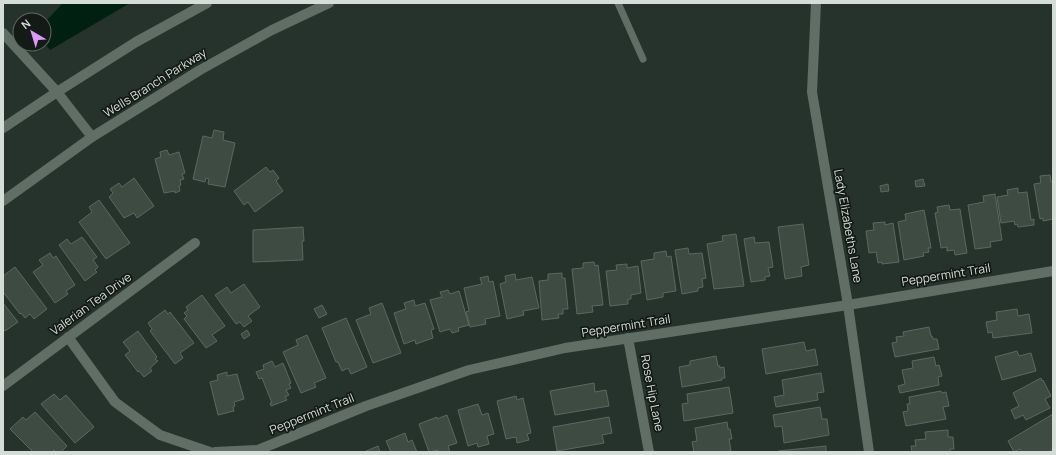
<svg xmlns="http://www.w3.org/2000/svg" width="1056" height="455" font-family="Manrope,sans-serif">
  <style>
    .water { fill: #002011 }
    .building { fill: #3e4b43; stroke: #5a6960 }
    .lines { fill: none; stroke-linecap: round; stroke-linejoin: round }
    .lane { stroke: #606e66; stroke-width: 7 }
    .street { stroke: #606e66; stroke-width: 10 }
    .secondary { stroke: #606e66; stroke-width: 10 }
    .labels { text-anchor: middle; stroke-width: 3.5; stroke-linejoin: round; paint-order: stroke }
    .street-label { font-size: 12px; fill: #d5ddd8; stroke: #141a16 }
  </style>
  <rect width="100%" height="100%" fill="#26332c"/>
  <polygon class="water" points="63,3 130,3 50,50 44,43 44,23"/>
  <g class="building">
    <polygon points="214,130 224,132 223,140 235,143 225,187 208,184 209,179 206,178 205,182 193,179 203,136 212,138"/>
    <polygon points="167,150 169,155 179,152 185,173 182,174 184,179 180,180 181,185 179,186 180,191 175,193 175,191 164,193 155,159 161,157 160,152"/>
    <polygon points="266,167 270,172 273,170 279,178 276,181 283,191 255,212 248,202 244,205 234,191"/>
    <polygon points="1050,175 1051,182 1053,182 1053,219 1043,221 1043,218 1040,219 1034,184 1041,183 1040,176"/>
    <polygon points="134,178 154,206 137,218 134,213 124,218 109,197 113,193 110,189 119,183 122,187"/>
    <polygon points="923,179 925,186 916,187 915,181"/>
    <polygon points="888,184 889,191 881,192 880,186"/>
    <polygon points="1018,188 1018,193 1027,192 1031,220 1034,219 1034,225 1018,227 1017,224 1015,225 1014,221 1001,223 997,197 1008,195 1007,190"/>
    <polygon points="995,194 1002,240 990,242 991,247 975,249 968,205 984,202 983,196"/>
    <polygon points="99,200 130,243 106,259 79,222 92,212 89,207"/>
    <polygon points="949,205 950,210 960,209 967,253 955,255 954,250 947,251 947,247 941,248 935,213 938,212 937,207"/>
    <polygon points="924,210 931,248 928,248 929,252 923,253 924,256 904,260 898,222 906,220 905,214"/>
    <polygon points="885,222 885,225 893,223 899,262 882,264 882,262 878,263 876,252 869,253 866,231 874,230 873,223"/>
    <polygon points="803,224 809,265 801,267 802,276 785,279 778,227"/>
    <polygon points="303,227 304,241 302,241 303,260 253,262 253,230"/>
    <polygon points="736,234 744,286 714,289 707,244 723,241 722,236"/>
    <polygon points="82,237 97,257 93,260 98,267 95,270 97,272 85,281 59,245 67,239 71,244"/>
    <polygon points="754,237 755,243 769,242 773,267 768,268 770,276 765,277 765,280 751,282 744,239"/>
    <polygon points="688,248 689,254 702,253 706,278 702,279 703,287 698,288 698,291 682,294 675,250"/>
    <polygon points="666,251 667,257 671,256 676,291 663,293 663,297 647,300 641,261 654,259 654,253"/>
    <polygon points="50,253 53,258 56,256 75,285 66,291 68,294 55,303 33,272 43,265 39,260"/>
    <polygon points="594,262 595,266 598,265 603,305 592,306 593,312 577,314 572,269 583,268 583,263"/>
    <polygon points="627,264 627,268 638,266 641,293 631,295 631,299 628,299 628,304 610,306 606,271 617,270 616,265"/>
    <polygon points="15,267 47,309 34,319 30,314 25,318 21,313 20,314 3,292 3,276"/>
    <polygon points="562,273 562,278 565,278 568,309 563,309 563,314 558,314 559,318 542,320 539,281 548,280 548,274"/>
    <polygon points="515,274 516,280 532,277 539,308 523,311 524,315 507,319 500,284 506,282 505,276"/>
    <polygon points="488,276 489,282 493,281 500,316 485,319 486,324 470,327 466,312 469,311 464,288 482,284 480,278"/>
    <polygon points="244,284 260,307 248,316 252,321 244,327 240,322 236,324 215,295 227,287 231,293"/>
    <polygon points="448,290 450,294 459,291 469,325 458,328 459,331 452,333 450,329 440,332 430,300 442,297 440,292"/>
    <polygon points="202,295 225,326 212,335 217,341 206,348 184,319 187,316 184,313 188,310 186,307"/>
    <polygon points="414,300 415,306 425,303 434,329 431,330 433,338 416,344 415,340 404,344 394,313 406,309 404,303"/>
    <polygon points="3,303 18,322 5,331 4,330 3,331"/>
    <polygon points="382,303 401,353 373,363 356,320 371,314 369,308"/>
    <polygon points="322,305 327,314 319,318 314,309"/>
    <polygon points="1017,309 1018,316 1029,314 1032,333 993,338 992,332 988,333 986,322 997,320 996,312"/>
    <polygon points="165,310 168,314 170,312 194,343 180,353 183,358 175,364 150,331 152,329 148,323"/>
    <polygon points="346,318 367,367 351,374 348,368 342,371 338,362 336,362 322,328"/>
    <polygon points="929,327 931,336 932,336 933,339 937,339 939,349 895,357 892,343 897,342 896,337 904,336 903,332"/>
    <polygon points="247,330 250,335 244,339 241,334"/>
    <polygon points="138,331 157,357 155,359 158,361 150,368 152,371 144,377 139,371 138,372 125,355 130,351 123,342"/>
    <polygon points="307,335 326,378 314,383 316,387 301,393 283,352 298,345 296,340"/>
    <polygon points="804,342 806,351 815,349 818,365 766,374 762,349"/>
    <polygon points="1017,351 1019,356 1031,353 1036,371 1002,380 995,357"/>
    <polygon points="716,356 718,366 720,366 720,368 724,367 725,378 722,378 722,380 682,387 679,367 690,365 690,361"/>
    <polygon points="934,357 936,366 939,365 942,376 938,377 939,385 900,393 898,386 905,384 902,370 913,368 912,361"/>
    <polygon points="272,361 275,367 283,363 291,383 289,384 291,388 286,390 289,395 285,397 287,400 271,406 270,403 272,403 262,378 259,379 256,372 264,369 263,365"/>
    <polygon points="227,372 227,376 237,374 244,399 234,402 235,406 233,407 234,411 218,415 210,382 218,380 217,375"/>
    <polygon points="821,373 824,392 817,393 818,400 776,407 774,397 784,395 782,380"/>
    <polygon points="1041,378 1042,381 1043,380 1051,396 1045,399 1050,408 1026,420 1023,415 1015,419 1011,410 1019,406 1013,393"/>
    <polygon points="594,383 595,392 606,390 609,406 555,415 550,391"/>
    <polygon points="729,387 733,413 684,421 682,404 688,403 687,394"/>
    <polygon points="941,391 942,393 946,392 949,406 943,407 946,419 906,426 903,412 908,411 907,404 910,404 909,397"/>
    <polygon points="54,394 60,400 66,395 94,427 75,443 41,404"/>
    <polygon points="516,396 517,400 523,398 531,433 527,434 529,440 517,443 516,437 506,439 497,401"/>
    <polygon points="478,404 482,415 488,413 494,434 487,436 489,444 478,447 477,443 468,446 458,410"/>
    <polygon points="820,407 822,419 827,419 829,435 784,443 782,426 775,427 773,415"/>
    <polygon points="35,412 67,446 61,452 56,452 54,450 52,452 33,452 10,429 23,417 26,420"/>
    <polygon points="1053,414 1053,449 1048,452 1022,452 1020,449 1014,452 1008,441"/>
    <polygon points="447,415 457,443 448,446 450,452 438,452 438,450 429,452 419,424 437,417 437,419"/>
    <polygon points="609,417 612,433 602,435 604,443 557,451 553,427"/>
    <polygon points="727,422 728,429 730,429 732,439 729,439 731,451 723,452 694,452 692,442 697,441 695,428"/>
    <polygon points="948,430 948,437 953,437 954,449 950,449 950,452 912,452 911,446 916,446 915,440 926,439 925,432"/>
    <polygon points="405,433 408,442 412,440 417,452 391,452 386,441"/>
    <polygon points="378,446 380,452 364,452"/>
    <polygon points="826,446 826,452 778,452 778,451"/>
  </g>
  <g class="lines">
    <polyline class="lane" points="618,3 643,59"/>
    <g class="street">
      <polyline points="816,3 812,92 848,305 869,452"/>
      <polyline points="3,33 57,92 92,137"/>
      <polyline points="68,337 115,402 160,435 210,452"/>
      <polyline points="628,338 649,452"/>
      <polyline points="3,386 195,243"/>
      <polyline points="215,452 258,450 366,406 469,370 565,348 848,305 1053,271"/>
    </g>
    <g class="secondary">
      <polyline points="3,128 57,92 136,42 207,3"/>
      <polyline points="3,201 92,137 200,70 272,30 329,3"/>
    </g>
  </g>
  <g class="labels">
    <g class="street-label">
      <text transform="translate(155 83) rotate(-32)" y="4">Wells Branch Parkway</text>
      <text transform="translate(848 226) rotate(80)" y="4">Lady Elizabeths Lane</text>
      <text transform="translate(946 275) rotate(-9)" y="4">Peppermint Trail</text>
      <text transform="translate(91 304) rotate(-36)" y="4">Valerian Tea Drive</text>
      <text transform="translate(626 326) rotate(-9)" y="4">Peppermint Trail</text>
      <text transform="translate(652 393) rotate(79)" y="4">Rose Hip Lane</text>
      <text transform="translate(312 414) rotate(-22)" y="4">Peppermint Trail</text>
    </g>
  </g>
  <rect width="1056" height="455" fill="none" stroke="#d5ddd8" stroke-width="8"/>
  <g transform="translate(32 32) rotate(322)"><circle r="19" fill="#141a16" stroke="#616864"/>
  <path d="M0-3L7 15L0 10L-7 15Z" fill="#da9af6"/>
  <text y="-6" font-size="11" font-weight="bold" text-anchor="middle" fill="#d5ddd8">N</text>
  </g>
</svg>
